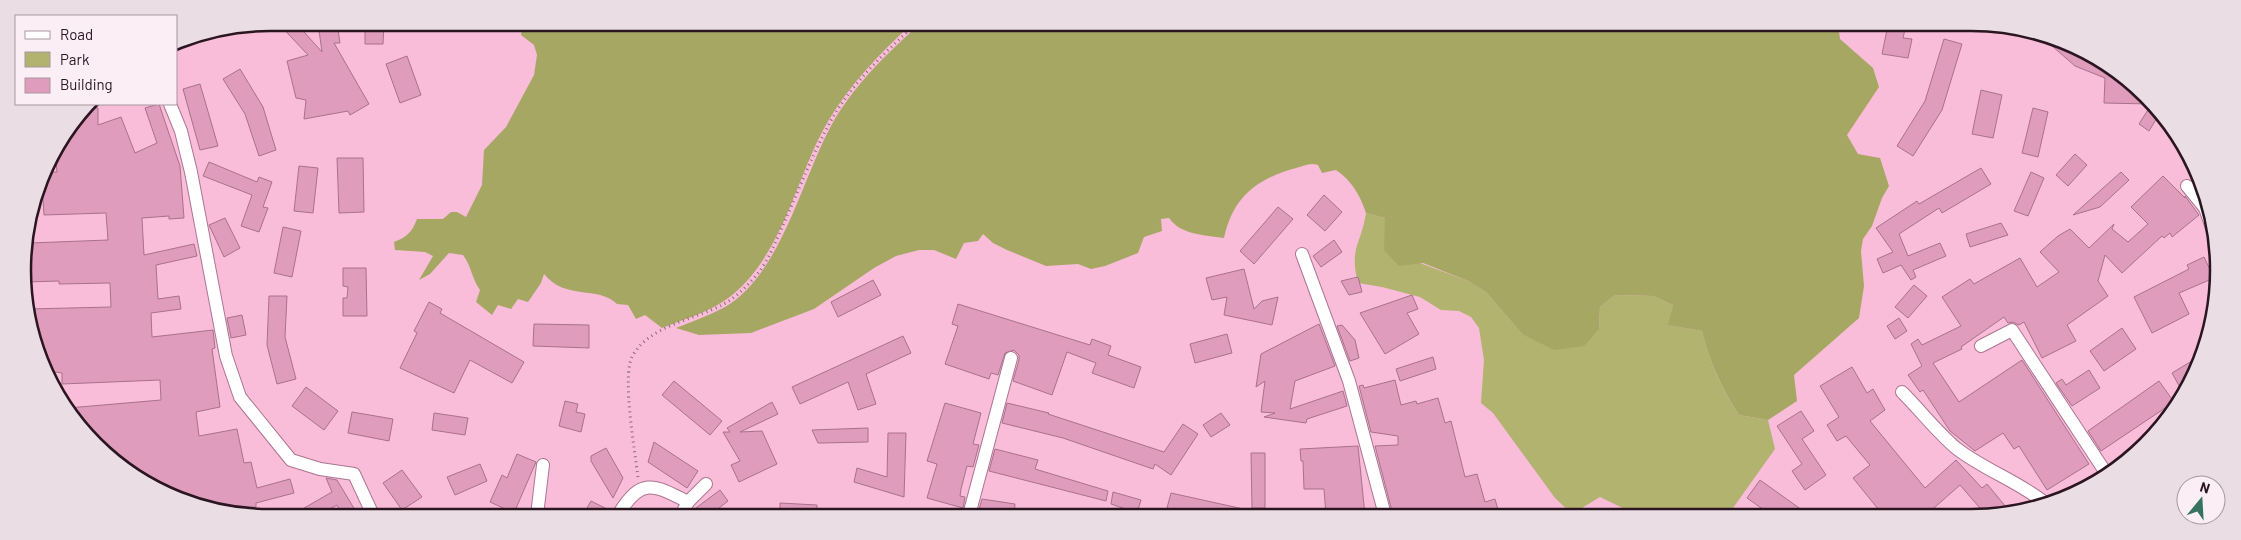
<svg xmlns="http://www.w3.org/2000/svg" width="2241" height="540" font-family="Barlow,sans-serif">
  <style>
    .green { fill: #b2b36f }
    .forest { fill: #a7a764 }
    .building { fill: #df9cbd; stroke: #a8718c }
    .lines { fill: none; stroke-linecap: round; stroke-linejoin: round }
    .minor-casing { stroke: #ac7590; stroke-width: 14 }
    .path { stroke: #8f677b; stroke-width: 3; stroke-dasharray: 1 4; stroke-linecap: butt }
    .minor { stroke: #fff; stroke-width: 12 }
    .rim { fill: none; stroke: #2a1520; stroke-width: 2.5 }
  </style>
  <rect width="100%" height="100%" fill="#f9bdda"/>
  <path class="green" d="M1366 213 1385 218V250L1468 281 1486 292 1522 334 1599 329 1600 307 1615 295 1653 296 1673 305 1669 325 1702 331C1709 361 1722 390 1739 415L1768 420 1775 449 1728 515H1637L1600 497 1572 514 1555 498 1493 413 1481 403 1484 360 1479 328 1471 317 1459 311 1441 310 1420 297 1382 287 1358 283C1349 248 1361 245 1366 213Z"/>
  <g class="forest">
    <path d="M496 23H913C881 52 849 85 827 123 794 181 782 261 724 301 706 313 682 320 662 328L645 315 636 319 628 305 617 304C597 285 566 301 544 274L541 283 528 302 518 299 511 309 498 305 492 315 476 302 480 290C472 279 471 265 463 255L449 253 430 274 419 280 433 256 425 252 395 250 394 242C407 237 412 232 417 219H443L451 212H457L466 217 482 185 484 150 506 127 534 75 537 55 534 45 521 35 522 29 515 26 507 32H496Z"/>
    <path d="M921 23 1838 24 1840 39 1873 68 1879 87 1847 135 1858 154 1880 158 1889 186 1882 198 1872 226 1863 239 1861 251 1864 286 1859 318 1794 375 1797 401 1768 420 1739 415C1722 389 1709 361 1702 331L1668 325 1673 305 1653 296 1615 295 1600 307 1599 329 1584 346 1554 350 1522 334 1486 292 1468 281 1423 263 1399 266 1384 250 1385 218 1366 213C1360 195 1352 181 1336 170L1322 173 1318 165C1310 162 1304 166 1296 168 1256 179 1233 197 1224 238 1204 235 1181 235 1169 218L1161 219 1162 231 1144 237 1138 253 1105 266 1091 269 1078 264 1046 266 1007 250 993 243 983 234 978 241 964 243 956 259 934 250H919L896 256 874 268 814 309 751 333 699 335 676 328C693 321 710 315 725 307 781 274 801 181 831 126 853 86 887 53 921 23Z"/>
  </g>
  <g class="building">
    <polygon points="278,23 296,23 322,52 318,23 337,23 340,43 334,43 369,104 350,115 348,111 304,119 306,100 296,98 287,61 308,55"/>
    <polygon points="365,23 384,23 383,44 365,44"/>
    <polygon points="1888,25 1906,25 1903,38 1912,39 1908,58 1882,54"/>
    <polygon points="2043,38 2095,56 2150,104 2104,103 2105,78 2075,66"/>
    <polygon points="1944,39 1962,44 1942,110 1913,156 1897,146 1925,101"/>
    <polygon points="407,56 421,95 400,103 386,64"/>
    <polygon points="240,69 263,107 276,150 259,156 245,114 223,79"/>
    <polygon points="200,84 218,146 200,150 183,89"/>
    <polygon points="1981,90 2002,95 1993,138 1972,134"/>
    <polygon points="159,104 180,166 184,218 169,219 169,216 142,218 144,255 194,244 197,256 156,265 158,299 179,296 181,309 151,313 152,337 213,330 215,348 212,349 220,407 196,412 199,436 237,429 244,463 251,462 257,488 290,479 294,493 256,503 256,507 223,510 146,484 74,421 68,408 161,400 160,380 62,384 62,373 49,371 31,334 28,309 111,307 110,283 59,284 59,281 26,282 24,259 30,259 30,243 108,240 106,213 44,215 42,183 45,172 57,172 55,151 89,108 98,108 98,125 121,117 135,153 157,143 145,108"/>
    <polygon points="2151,105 2160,113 2149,131 2139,124"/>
    <polygon points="2033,108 2048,112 2038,157 2022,153"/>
    <polygon points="2075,154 2087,165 2068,186 2056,175"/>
    <polygon points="337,158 363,158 364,212 339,213"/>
    <polygon points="209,162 257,182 259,177 272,182 263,207 268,208 259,232 241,226 252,195 203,176"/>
    <polygon points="299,166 318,168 313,213 294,211"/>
    <polygon points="1981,168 1991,184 1942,213 1939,208 1899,234 1908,256 1940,243 1946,256 1913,270 1916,277 1911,280 1901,265 1883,273 1877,259 1893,252 1876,228 1917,201 1919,204"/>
    <polygon points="2031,172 2044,178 2028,216 2014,211"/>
    <polygon points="2121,172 2129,180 2100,207 2073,215"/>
    <polygon points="2163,176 2185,198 2185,196 2199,215 2172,237 2170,233 2164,238 2162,236 2122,273 2105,255 2098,281 2108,296 2067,325 2076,341 2042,358 2024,322 2019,325 2013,322 2008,323 2004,317 1961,347 1962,349 1933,363 1959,402 2022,360 2089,464 2047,490 2019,446 2014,449 2003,433 1975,451 1950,431 1923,390 1920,392 1908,375 1922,366 1911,344 1918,339 1922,345 1961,326 1942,297 1970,279 1974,284 2020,258 2037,287 2059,272 2040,252 2058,236 2070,229 2089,248 2114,224 2112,229 2128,242 2148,224 2131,207"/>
    <polygon points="1324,195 1342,212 1325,231 1307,215"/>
    <polygon points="1278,207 1293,219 1254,264 1240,251"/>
    <polygon points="225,218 240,248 224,257 209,225"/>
    <polygon points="2001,223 2008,235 1970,247 1966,234"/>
    <polygon points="283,227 301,231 292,277 274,273"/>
    <polygon points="1334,240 1342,252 1321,267 1313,256"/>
    <polygon points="2204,257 2214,278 2179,293 2189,314 2152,333 2134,297 2189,269 2187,265"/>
    <polygon points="343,268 366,268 367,316 343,316 343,298 347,298 348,287 343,286"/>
    <polygon points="1244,269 1254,309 1262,301 1278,297 1272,325 1224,315 1227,297 1212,300 1206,278"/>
    <polygon points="1358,277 1362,292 1349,295 1341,281"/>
    <polygon points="873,280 881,295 838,317 831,302"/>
    <polygon points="1914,285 1927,296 1908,318 1895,307"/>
    <polygon points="1412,295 1418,309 1407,313 1419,334 1385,354 1360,313"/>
    <polygon points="269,296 287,296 285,337 296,379 277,384 267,345"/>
    <polygon points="429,302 442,309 440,313 524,362 512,383 470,360 454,393 400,368 417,333 414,331"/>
    <polygon points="958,304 1090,345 1092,339 1111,346 1108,355 1141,367 1134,388 1092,373 1096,363 1067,352 1052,395 1013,381 1019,360 1019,355 1014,350 1005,353 998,375 991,373 989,379 945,364 958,326 952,324"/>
    <polygon points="242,315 246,335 231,338 227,318"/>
    <polygon points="1899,318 1907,331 1895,339 1887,326"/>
    <polygon points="534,324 589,325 589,348 533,346"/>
    <polygon points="1319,324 1335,366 1295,381 1290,409 1343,391 1347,406 1307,419 1306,423 1264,417 1275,413 1261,412 1265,381 1256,387 1261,354"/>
    <polygon points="1342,325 1355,340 1359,358 1350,361 1337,326"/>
    <polygon points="2122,328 2136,349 2104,371 2090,351"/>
    <polygon points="1227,334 1232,353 1195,363 1190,344"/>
    <polygon points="903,336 911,353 866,374 876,404 858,410 848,382 800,404 792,387"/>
    <polygon points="2200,356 2193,380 2183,393 2172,373"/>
    <polygon points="1433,357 1436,369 1400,381 1396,369"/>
    <polygon points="1852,367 1867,393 1873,389 1885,410 1870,421 1925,488 1956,460 1982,488 1987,484 2011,513 1986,515 1960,485 1926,515 1883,515 1853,478 1870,465 1846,436 1837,441 1827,425 1839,417 1820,386"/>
    <polygon points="2089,370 2100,388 2072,406 2056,383 2062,379 2066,385"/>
    <polygon points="1395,380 1401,405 1416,401 1417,404 1438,398 1445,423 1451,421 1465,477 1477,474 1485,502 1495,499 1499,513 1491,515 1393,515 1375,446 1398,445 1398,436 1371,432 1359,386 1363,385 1364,388"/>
    <polygon points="674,381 722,421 710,435 662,395"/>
    <polygon points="2159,381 2174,402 2101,451 2088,431"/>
    <polygon points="306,387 338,411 324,430 292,406"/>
    <polygon points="565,401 578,404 576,412 585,414 581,432 559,426"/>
    <polygon points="772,402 778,414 740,432 762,431 777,464 739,482 731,465 740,461 723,432 730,432 727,428"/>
    <polygon points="945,403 981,413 973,444 979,445 973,467 967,466 961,489 960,496 965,497 963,508 927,498 937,464 927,461"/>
    <polygon points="1007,403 1049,413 1048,414 1164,452 1183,424 1198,434 1171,475 1155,464 1153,469 1063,438 1002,423"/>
    <polygon points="1801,411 1814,431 1802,439 1826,475 1805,490 1792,471 1802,464 1777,426"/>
    <polygon points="352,412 393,419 389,441 348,433"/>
    <polygon points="434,413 468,418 465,435 432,430"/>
    <polygon points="1221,413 1230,425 1211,437 1203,425"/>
    <polygon points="868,428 868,442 822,443 818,443 812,430"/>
    <polygon points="888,433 906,433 904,497 854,482 857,468 887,477"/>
    <polygon points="654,442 698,471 687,488 648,462"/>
    <polygon points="1358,446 1365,515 1326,515 1324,489 1304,489 1303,461 1301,461 1300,449"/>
    <polygon points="606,448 623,478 613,498 591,461 591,456"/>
    <polygon points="995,449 1038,460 1035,469 1108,491 1106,501 989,471"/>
    <polygon points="1251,453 1265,453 1265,508 1252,508"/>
    <polygon points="517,454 536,462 514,513 490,502 502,475 507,478"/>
    <polygon points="480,464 487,481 455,495 447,477"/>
    <polygon points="402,470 422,497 402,510 383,483"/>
    <polygon points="326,478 337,480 358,515 342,515 337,505 319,515 292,515 332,492"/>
    <polygon points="1760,480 1809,515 1771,515 1747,498"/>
    <polygon points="720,490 728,501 710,515 690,515 692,511"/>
    <polygon points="1113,492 1141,500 1137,513 1111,504"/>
    <polygon points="1171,493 1248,510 1248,515 1203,515 1167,508"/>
    <polygon points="982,499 1015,504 1014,515 978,513"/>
    <polygon points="591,501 611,511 610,515 583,515"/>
    <polygon points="780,503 817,505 817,515 780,515"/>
  </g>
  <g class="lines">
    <defs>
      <g id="minor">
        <polyline points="170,104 181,131 191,172 226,356 240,397 291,460 320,469 354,474 373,515"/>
        <polyline points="2187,186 2205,208 2212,228"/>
        <polyline points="1302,254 1349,381 1385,515"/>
        <polyline points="1981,346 2012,330 2106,473"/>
        <path d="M1902 392C1920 410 1937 432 1956 448 1984 470 2018 481 2045 503"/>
        <polyline points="537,515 543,465"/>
        <path d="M618 515C641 477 653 484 688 502"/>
        <polyline points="681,515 688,502 706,484"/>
        <polyline points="969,515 1011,358"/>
      </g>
    </defs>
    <use href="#minor" class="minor-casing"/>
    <path class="path" d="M638 477C635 452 622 377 632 357 648 326 693 320 722 305 736 298 749 284 759 272 769 259 776 241 783 225 798 192 811 158 828 126 849 86 884 53 917 23"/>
    <use href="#minor" class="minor"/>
  </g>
  <path d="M0 0H2241V540H0ZM270 31H1971A239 239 0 0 1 2210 270V270A239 239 0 0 1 1971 509H270A239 239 0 0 1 31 270V270A239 239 0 0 1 270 31Z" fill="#eadde3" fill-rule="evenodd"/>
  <path class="rim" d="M270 31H1971A239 239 0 0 1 2210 270V270A239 239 0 0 1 1971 509H270A239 239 0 0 1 31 270V270A239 239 0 0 1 270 31Z"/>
  <rect x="15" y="15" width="162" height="90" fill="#fbeef4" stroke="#a7979f"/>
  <rect x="25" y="31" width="25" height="8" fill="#ffffff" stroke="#a7979f"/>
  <text x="60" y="40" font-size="15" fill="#2a1520">Road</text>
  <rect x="25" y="52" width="25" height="15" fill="#b2b36f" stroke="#a7979f"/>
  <text x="60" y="65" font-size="15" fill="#2a1520">Park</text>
  <rect x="25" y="78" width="25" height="15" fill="#df9cbd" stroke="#a7979f"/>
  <text x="60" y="90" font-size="15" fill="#2a1520">Building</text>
  <g transform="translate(2201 500) rotate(18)"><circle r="24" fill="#fbeef4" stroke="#a7979f"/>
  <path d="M0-4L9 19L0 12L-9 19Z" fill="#36735e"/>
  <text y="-8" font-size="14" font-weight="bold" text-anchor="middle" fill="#2a1520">N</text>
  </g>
</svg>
